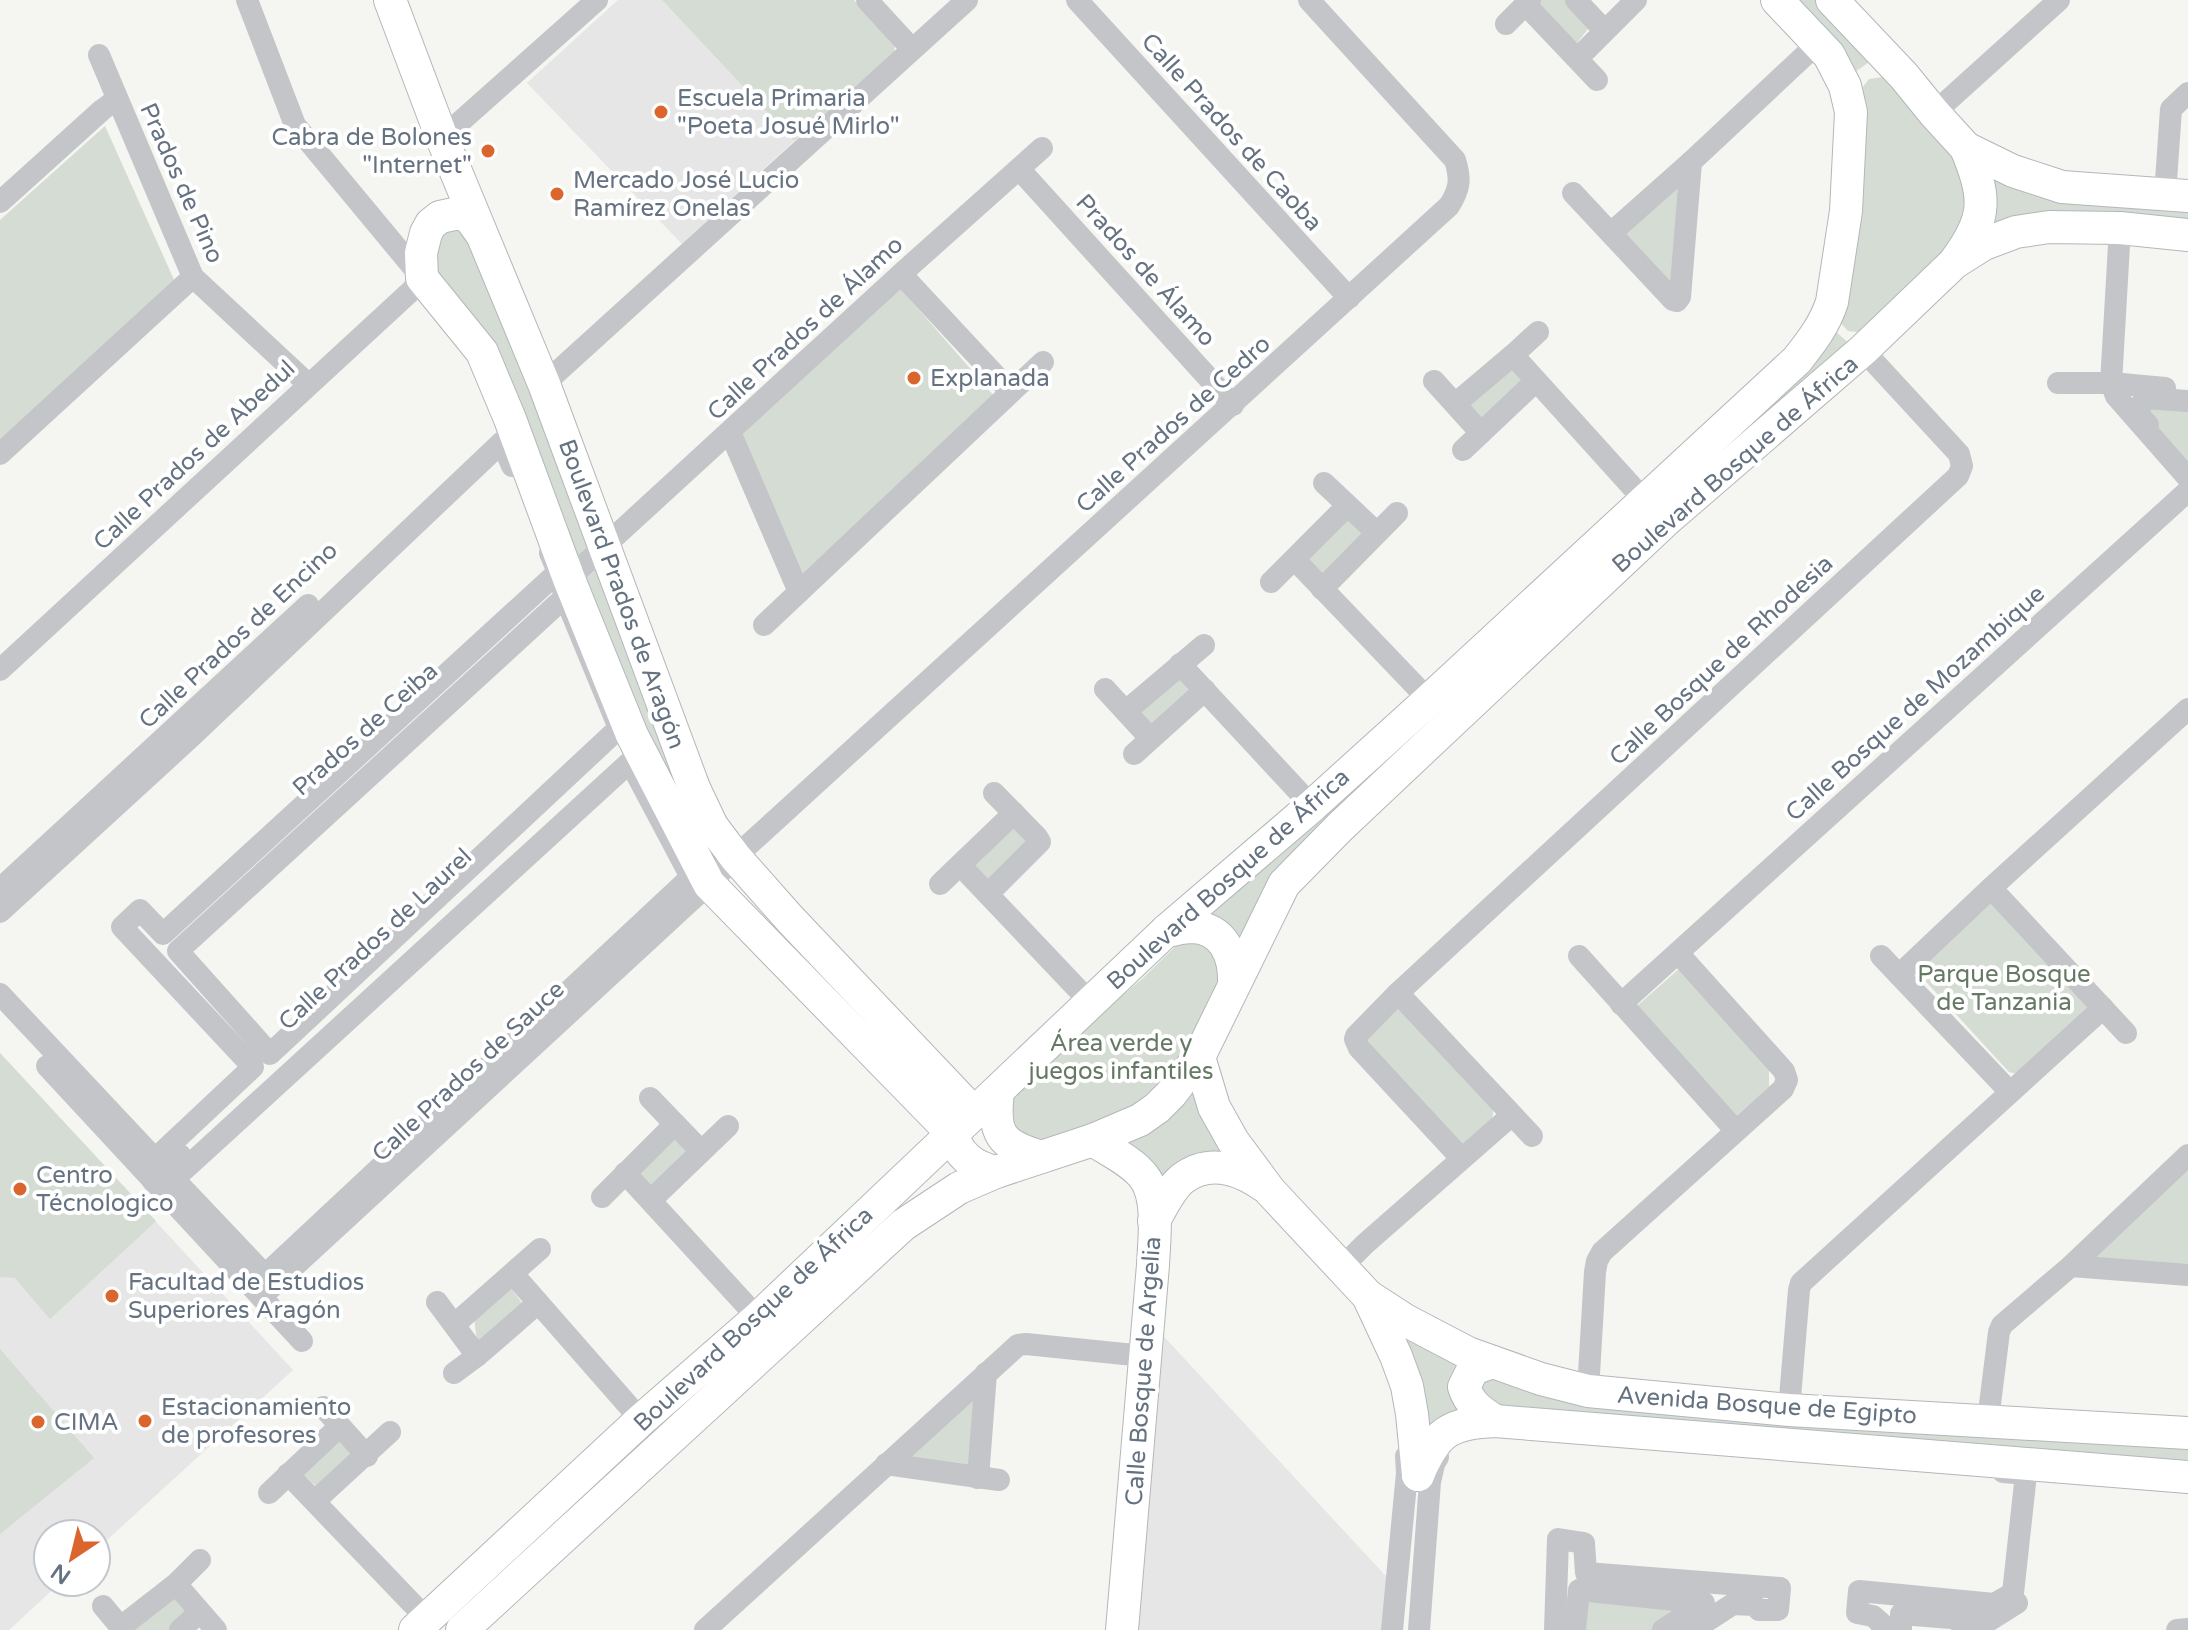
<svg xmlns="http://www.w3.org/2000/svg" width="2188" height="1630" font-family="'Varela Round',sans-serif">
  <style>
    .built { fill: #e5e6e5 }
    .green { fill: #d5dcd3 }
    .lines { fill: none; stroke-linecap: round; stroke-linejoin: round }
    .secondary-casing { stroke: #b3b7bb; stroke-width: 34 }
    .street { stroke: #c3c5c9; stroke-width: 22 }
    .secondary { stroke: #fff; stroke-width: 32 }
    .poi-dot { fill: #da652d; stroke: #fff; stroke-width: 3 }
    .labels { text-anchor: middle; stroke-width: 8; stroke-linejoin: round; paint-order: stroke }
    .poi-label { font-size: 24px; fill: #657281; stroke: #fff; text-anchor: start }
    .street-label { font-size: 24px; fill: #657281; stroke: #fff }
    .park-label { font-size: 24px; fill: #667964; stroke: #fff }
  </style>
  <rect width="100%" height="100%" fill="#f5f5f1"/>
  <g class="built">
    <polygon points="618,0 662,0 794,141 682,244 527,83"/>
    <polygon points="0,1053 293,1370 96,1550 96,1534 48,1534 48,1582 61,1582 9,1630 0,1630"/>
    <polygon points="1156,1328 1396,1587 1392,1630 1133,1630"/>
  </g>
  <g class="green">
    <polygon points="662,0 854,0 895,45 894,56 794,141"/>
    <polygon points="1541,0 1567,0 1591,25 1574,47 1535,8"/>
    <polygon points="1786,0 1824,0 1872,60 1855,72"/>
    <polygon points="1890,76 1965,166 1964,243 1866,333 1848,331 1837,319 1859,92 1869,79"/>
    <polygon points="105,126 175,282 0,439 0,220"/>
    <polygon points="1982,169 2188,206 2188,228 1985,230"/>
    <polygon points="1681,181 1673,292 1617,232"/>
    <polygon points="446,228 466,231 720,857 714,862 709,862 438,282 432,259"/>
    <polygon points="900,288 995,397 803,573 742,435"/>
    <polygon points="1828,325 1850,344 1669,508 1238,953 1196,917"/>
    <polygon points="1508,366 1525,384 1484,421 1464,404"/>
    <polygon points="2145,398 2188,401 2188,471 2137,413"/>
    <polygon points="1349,516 1367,534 1323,581 1304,561"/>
    <polygon points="1179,673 1195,690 1148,731 1133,715"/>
    <polygon points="1018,821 1035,839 991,883 973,865"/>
    <polygon points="1996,902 2088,1002 2089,1012 2020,1075 2009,1072 1918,973 1920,964 1985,903"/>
    <polygon points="1181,941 1214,947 1224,966 1215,991 1187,1052 1162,1082 1129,1108 1024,1149 999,1111 1080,1031 1142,979"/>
    <polygon points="1680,968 1769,1069 1769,1087 1735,1117 1637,1006"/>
    <polygon points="1400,1006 1495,1103 1492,1119 1459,1148 1362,1041"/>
    <polygon points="0,1053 156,1221 50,1319 15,1278 0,1277"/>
    <polygon points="1195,1083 1238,1163 1161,1197 1116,1142"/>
    <polygon points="673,1134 691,1152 653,1188 637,1171"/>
    <polygon points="2188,1164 2188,1265 2092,1258"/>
    <polygon points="510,1287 525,1307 478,1350 474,1317"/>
    <polygon points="1394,1326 1467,1363 1472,1413 1431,1431"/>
    <polygon points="0,1349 94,1458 0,1534"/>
    <polygon points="1482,1373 2188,1442 2188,1468 1498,1412 1475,1382"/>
    <polygon points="978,1391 969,1469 903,1458"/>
    <polygon points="337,1437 358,1458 321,1491 303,1474"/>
    <polygon points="1579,1590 1704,1603 1663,1630 1575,1630"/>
    <polygon points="171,1593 189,1614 169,1630 128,1630"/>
  </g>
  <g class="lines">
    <defs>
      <g id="secondary">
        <polyline points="390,0 442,138 544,384 694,788 712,826 736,858 790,919 974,1113"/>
        <polyline points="1832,0 1904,76 1934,113 1966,148 2013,171 2062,187 2188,196"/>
        <path d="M480 232 470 218 459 213 440 217 431 224 426 233 421 253 422 278 482 352 510 419 569 579 632 735 709 884 952 1133C958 1155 973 1167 996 1172"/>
        <path d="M1956 260C1988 217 1986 197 1966 148"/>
        <path d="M1166 931C1174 930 1183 927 1192 927 1224 928 1235 956 1234 984"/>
        <polyline points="1199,1057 1214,1107 1233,1141 1270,1191 1368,1296 1396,1356 1407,1386 1412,1414 1418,1475"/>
        <path d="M998 1091C993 1134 999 1144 1041 1157"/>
        <path d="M1093 1140C1109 1151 1132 1161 1144 1177 1160 1198 1154 1240 1153 1265L1122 1630"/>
        <path d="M1154 1221C1162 1207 1170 1189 1182 1179 1209 1158 1240 1169 1264 1186"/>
        <polyline points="1368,1296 1405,1320 1468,1353 1541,1379 1588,1391 1789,1410 2188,1433"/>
        <path d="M1493 1362 1473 1369 1464 1387C1470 1405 1480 1411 1495 1421"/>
        <path d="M1418 1475C1436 1432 1449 1423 1495 1421L2188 1477"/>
        <path d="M415 1630 641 1420 758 1318 1166 931 1312 806 1429 700 1797 360C1812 341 1825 324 1832 302L1846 211 1851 112 1845 86 1829 55 1777 0"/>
        <polyline points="462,1630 903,1225 959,1188 996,1172 1093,1140 1140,1120 1157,1108 1171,1094 1199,1057 1284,884 1340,827 1664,522 1863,350 1954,263 1984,244 2016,232 2049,227 2120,228 2188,235"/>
      </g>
    </defs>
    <use href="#secondary" class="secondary-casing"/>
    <g class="street">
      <polyline points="867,0 912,49"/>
      <polyline points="1077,0 1349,298"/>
      <polyline points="1576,0 1604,30"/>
      <polyline points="1525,4 1597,80"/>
      <polyline points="1506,24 1530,0"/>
      <polyline points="99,55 193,277 308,384"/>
      <polyline points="1578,58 1636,0"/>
      <polyline points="1934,113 2059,0"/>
      <polyline points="442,138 597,0"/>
      <polyline points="1020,170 1233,405"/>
      <polyline points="1573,193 1673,300 1677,301 1680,297 1691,162"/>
      <polyline points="2165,195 2171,109 2188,93"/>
      <polyline points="0,202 102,110 117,99"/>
      <polyline points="2120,228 2111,383 2116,396 2188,478"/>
      <polyline points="1611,233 1691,162 1818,43"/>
      <polyline points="901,274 1011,392"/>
      <polyline points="1513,355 1645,501"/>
      <polyline points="1434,381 1481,433"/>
      <polyline points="2058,383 2111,383 2165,388"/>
      <polyline points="544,384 967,0"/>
      <polyline points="1455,404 1513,355 1538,332"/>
      <polyline points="2148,425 2137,413 2145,398 2188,401"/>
      <polyline points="730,432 799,592"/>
      <polyline points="1463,450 1536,381"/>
      <polyline points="0,454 193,277"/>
      <polyline points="1324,483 1376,532"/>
      <polyline points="1295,560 1429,700"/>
      <polyline points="1271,582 1347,506"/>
      <polyline points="561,586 901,274 1042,148"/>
      <polyline points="1322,589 1397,513"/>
      <polygon points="565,597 619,728 270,1054 178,951"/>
      <polyline points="764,625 1043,362"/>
      <polyline points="1180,664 1312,806"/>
      <polyline points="0,670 411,291 422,278 295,125 247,0"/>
      <polyline points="1105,689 1150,738"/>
      <polyline points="1126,711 1204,645"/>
      <polyline points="1134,754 1205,690"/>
      <polygon points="630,762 691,877 265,1275 174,1179"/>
      <polyline points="960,865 1090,1002"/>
      <polyline points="940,884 1014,813"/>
      <polyline points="1991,888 2126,1033"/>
      <polyline points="0,889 308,605"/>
      <polyline points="988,894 1040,842 1037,837 994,793"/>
      <polyline points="0,912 192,736 502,442 512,466"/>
      <polyline points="1579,956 1736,1131"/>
      <polyline points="1881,956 2010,1092"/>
      <polyline points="1899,975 1991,888 2188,709"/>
      <polyline points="1398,993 1532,1136"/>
      <polyline points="0,994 155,1159 253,1067 122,927 140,910 163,934 558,572 550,553"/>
      <polyline points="1621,1004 2188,491"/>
      <polyline points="47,1066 302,1341"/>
      <polyline points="650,1098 701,1151"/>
      <polyline points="1461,1158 1359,1048 1355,1039 1356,1036 1398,993 1958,476 1962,466 1959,454 1863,350"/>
      <polyline points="625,1173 758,1318"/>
      <polyline points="153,1181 180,1155"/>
      <polyline points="602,1197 675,1124"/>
      <polyline points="651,1200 728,1126"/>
      <polyline points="2071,1266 2188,1275"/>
      <polyline points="1341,1268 1365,1244 1512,1115"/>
      <polyline points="513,1274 641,1420"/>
      <path d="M262 1296 709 884 745 848 1449 206C1460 189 1461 179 1455 160L1309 0"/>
      <polyline points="437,1302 477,1356"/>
      <polyline points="455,1324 540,1249"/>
      <polyline points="454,1373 477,1356 538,1303"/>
      <polyline points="1588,1391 1595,1272 1597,1261 1602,1252 1783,1089 1787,1080 1784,1071 1678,953"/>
      <polyline points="323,1407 367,1456"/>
      <polyline points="1789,1410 1799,1290 1801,1283 2103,1008"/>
      <polyline points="1988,1420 1999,1332 2002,1325 2071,1266 2188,1155"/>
      <polyline points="886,1464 999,1480"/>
      <polyline points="288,1474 427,1619"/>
      <polyline points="978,1478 986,1373"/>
      <polyline points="269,1493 339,1427"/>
      <polyline points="315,1501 390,1432"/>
      <polyline points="176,1584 216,1630"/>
      <polyline points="103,1606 123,1630"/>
      <polyline points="122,1626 176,1584 200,1560"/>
      <polyline points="180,1630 200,1612"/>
      <polyline points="705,1630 1018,1345 1026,1344 1144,1356"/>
      <polyline points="1392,1630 1407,1473 1406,1456"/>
      <polyline points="1419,1630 1430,1482 1434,1464 1438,1457"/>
      <polyline points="1555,1630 1558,1539 1584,1543 1586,1573 1780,1588 1778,1610 1759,1610 1754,1605 1733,1604 1693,1630"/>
      <polyline points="1575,1630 1579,1590 1704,1603 1663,1630"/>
      <polyline points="1882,1630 1883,1625 1873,1616 1857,1613 1859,1591 1994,1604 2013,1593 2026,1474 2003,1472"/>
      <polyline points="1901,1630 1901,1614 1976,1620 1962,1629"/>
      <polyline points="1974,1630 2017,1603"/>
      <polyline points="2177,1630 2188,1629"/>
    </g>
    <use href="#secondary" class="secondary"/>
  </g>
  <g class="poi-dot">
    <circle cx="661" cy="112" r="8"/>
    <circle cx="488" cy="151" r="8"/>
    <circle cx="557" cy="194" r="8"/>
    <circle cx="914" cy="378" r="8"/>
    <circle cx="20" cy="1189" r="8"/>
    <circle cx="112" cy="1296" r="8"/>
    <circle cx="145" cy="1421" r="8"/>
    <circle cx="38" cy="1422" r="8"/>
  </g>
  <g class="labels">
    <g class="poi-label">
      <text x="677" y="106">Escuela Primaria<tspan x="677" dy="28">"Poeta Josué Mirlo"</tspan></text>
      <text x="472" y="145" text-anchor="end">Cabra de Bolones<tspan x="472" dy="28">"Internet"</tspan></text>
      <text x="573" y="188">Mercado José Lucio<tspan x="573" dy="28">Ramírez Onelas</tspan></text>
      <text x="930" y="386">Explanada</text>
      <text x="36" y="1183">Centro<tspan x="36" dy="28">Técnologico</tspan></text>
      <text x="128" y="1290">Facultad de Estudios<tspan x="128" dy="28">Superiores Aragón</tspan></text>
      <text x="161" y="1415">Estacionamiento<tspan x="161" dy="28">de profesores</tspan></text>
      <text x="54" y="1430">CIMA</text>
    </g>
    <g class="street-label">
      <text transform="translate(1232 132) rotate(48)" y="8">Calle Prados de Caoba</text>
      <text transform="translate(182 183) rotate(66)" y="8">Prados de Pino</text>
      <text transform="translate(1146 270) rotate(48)" y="8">Prados de Álamo</text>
      <text transform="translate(805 328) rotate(-43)" y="8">Calle Prados de Álamo</text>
      <text transform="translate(1173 424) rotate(-42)" y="8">Calle Prados de Cedro</text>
      <text transform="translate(194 455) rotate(-43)" y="8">Calle Prados de Abedul</text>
      <text transform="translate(1735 464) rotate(-41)" y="8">Boulevard Bosque de África</text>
      <text transform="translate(622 594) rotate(70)" y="8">Boulevard Prados de Aragón</text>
      <text transform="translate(238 635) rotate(-43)" y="8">Calle Prados de Encino</text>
      <text transform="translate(1721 660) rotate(-43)" y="8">Calle Bosque de Rhodesia</text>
      <text transform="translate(1915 703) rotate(-42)" y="8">Calle Bosque de Mozambique</text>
      <text transform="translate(365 729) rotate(-42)" y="8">Prados de Ceiba</text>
      <text transform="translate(1228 879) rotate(-42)" y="8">Boulevard Bosque de África</text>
      <text transform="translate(375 939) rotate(-43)" y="8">Calle Prados de Laurel</text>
      <text transform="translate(468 1071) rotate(-43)" y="8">Calle Prados de Sauce</text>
      <text transform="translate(753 1319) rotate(-43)" y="8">Boulevard Bosque de África</text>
      <text transform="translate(1143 1371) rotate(-86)" y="8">Calle Bosque de Argelia</text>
      <text transform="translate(1767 1405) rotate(4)" y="8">Avenida Bosque de Egipto</text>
    </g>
    <g class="park-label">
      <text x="2004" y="982">Parque Bosque<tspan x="2004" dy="28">de Tanzania</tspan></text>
      <text x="1121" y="1051">Área verde y<tspan x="1121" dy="28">juegos infantiles</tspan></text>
    </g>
  </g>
  <g transform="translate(72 1558) rotate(215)"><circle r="38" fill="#ffffff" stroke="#c1c7cd" stroke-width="2"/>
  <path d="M0-6L14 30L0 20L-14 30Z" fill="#da652d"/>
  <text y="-12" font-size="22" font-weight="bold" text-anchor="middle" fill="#657281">N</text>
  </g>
</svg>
